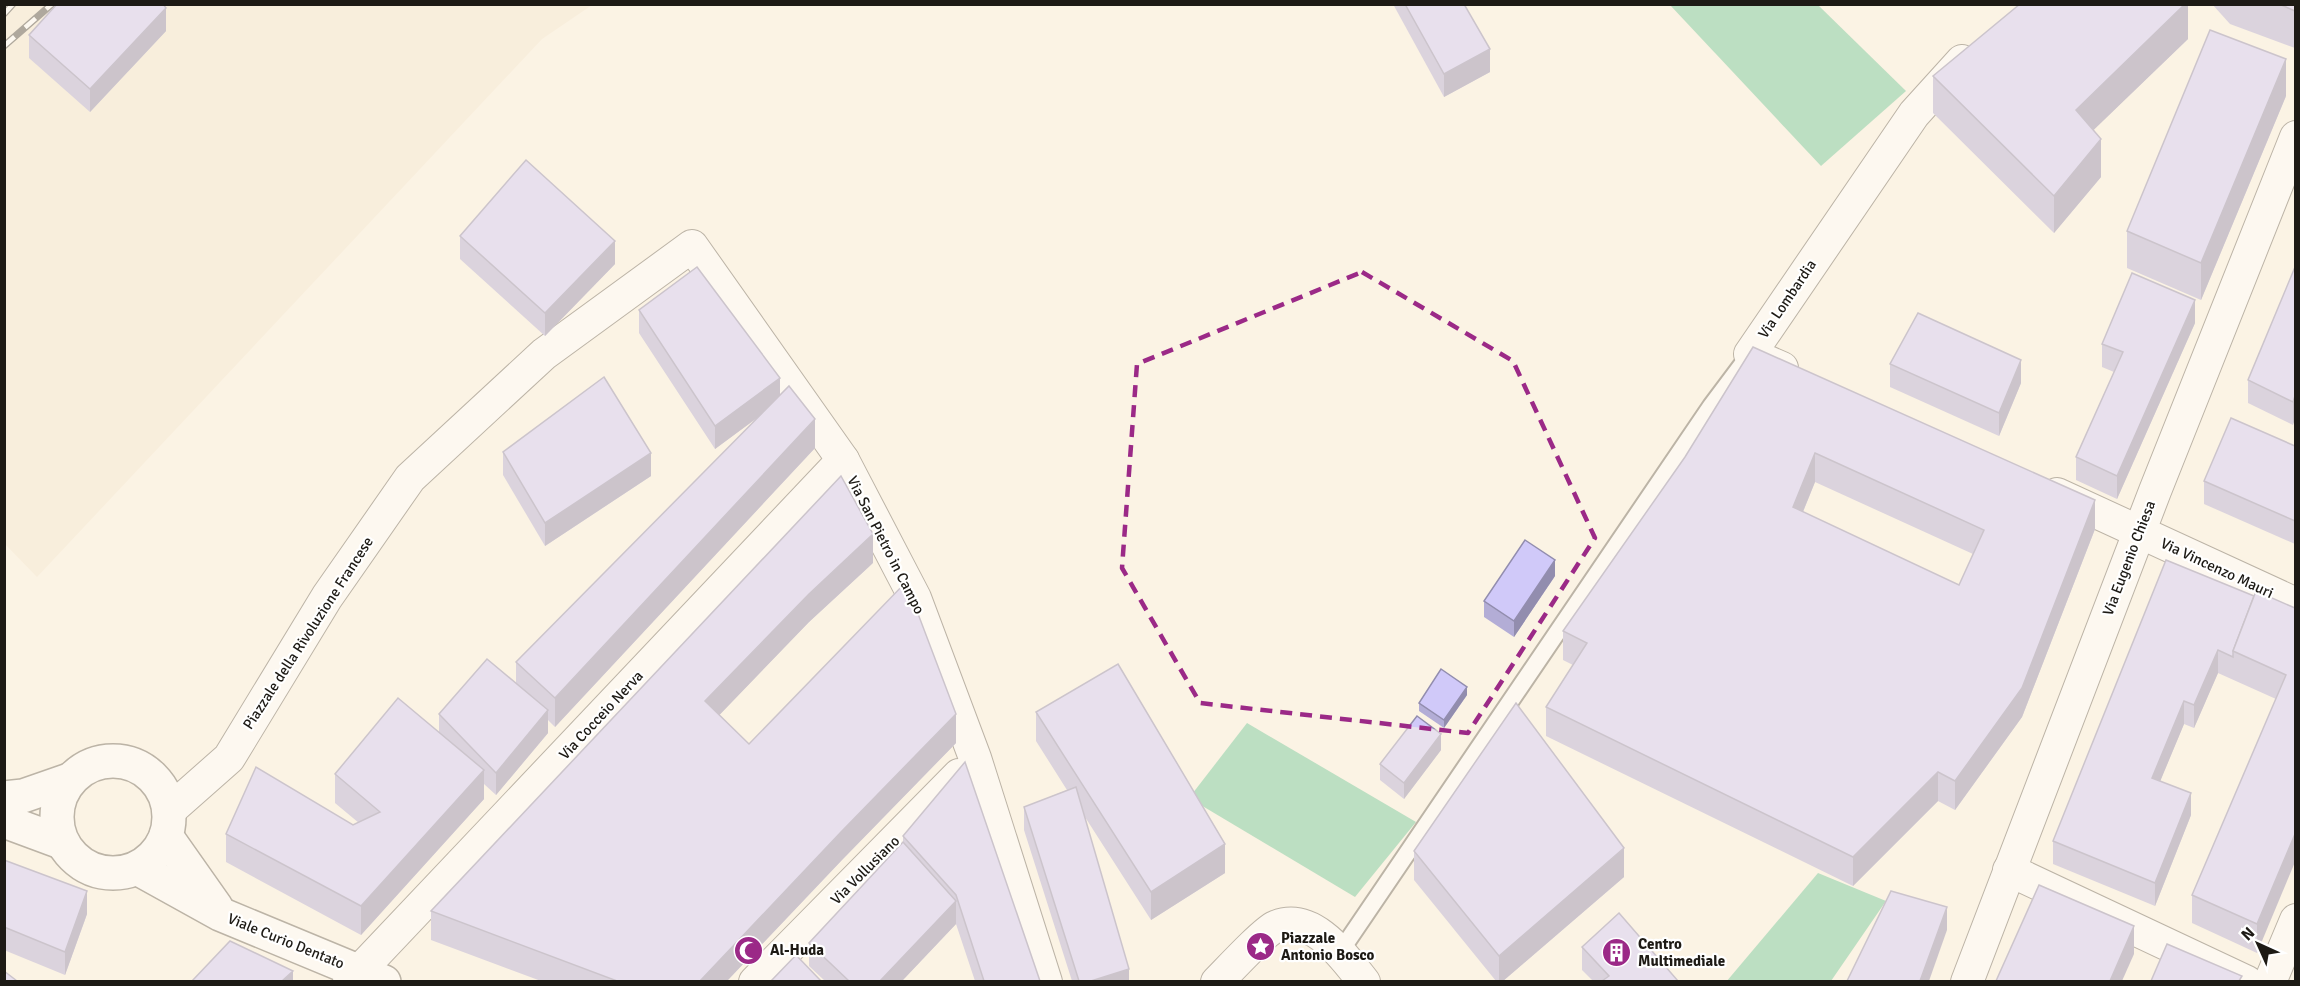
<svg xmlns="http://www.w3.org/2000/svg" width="2300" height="986" font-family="Signika,sans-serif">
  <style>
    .built { fill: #f4e8d2 }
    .forest { fill: #6fc799 }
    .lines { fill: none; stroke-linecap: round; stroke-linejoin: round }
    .lane-casing { stroke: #6f685c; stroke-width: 20 }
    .street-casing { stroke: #6f685c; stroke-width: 34 }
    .secondary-casing { stroke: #6f685c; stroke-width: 36 }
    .lane { stroke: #fff; stroke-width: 16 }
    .street { stroke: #fff; stroke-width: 32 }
    .secondary { stroke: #fff; stroke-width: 33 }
    .rail-casing { stroke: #534f47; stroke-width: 7 }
    .rail { stroke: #fff; stroke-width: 4.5; stroke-dasharray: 14; stroke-linecap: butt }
    .wall { fill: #b3add6; fill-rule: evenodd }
    .shaded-wall { fill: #928dae }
    .building { fill: #d0c9f9; stroke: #928dae; stroke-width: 1.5; fill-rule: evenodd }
    .marked { fill: none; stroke: #9b2987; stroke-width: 4.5; stroke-dasharray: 12 8; stroke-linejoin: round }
    .labels { text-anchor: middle; stroke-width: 4.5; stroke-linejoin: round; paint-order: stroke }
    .street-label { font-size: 15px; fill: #1d1a15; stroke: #fff }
    .poi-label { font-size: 15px; font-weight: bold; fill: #1d1a15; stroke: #fff; text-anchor: start }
  </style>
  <rect width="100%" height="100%" fill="#fbf3e4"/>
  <polygon class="built" points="5,5 592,5 542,39 37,577 5,544"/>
  <g class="forest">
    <polygon points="1670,5 1818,5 1906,91 1821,166"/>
    <polygon points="1247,723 1416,822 1355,897 1189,798"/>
    <polygon points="1818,873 1886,901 1831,981 1726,982"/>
  </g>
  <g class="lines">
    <defs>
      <polyline id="lane" points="1340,952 1711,406 1750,354"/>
      <g id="street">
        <polyline points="1782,368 1750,354 1914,114 1962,61"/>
        <polyline points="2057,494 2296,604"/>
        <polyline points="169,811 229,758 327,597 410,478 544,354 692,246 843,460 915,598 975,758 1046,982"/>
        <polyline points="2009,870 2247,982"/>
        <polyline points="349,982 843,460"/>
        <polyline points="755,982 959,775"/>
        <path d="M1217 982C1227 972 1265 931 1275 927 1313 911 1344 957 1364 982"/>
        <polyline points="1967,982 2155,491 2296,137"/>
        <polyline points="2270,982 2296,920"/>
      </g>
      <g id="secondary">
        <circle cx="113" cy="817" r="56"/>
        <polyline points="4,798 23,796 69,780"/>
        <polyline points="4,821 61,842"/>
        <polyline points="166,836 216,907"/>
        <polyline points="137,868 220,914 384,982"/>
      </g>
    </defs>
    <use href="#lane" class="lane-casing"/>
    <use href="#street" class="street-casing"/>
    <use href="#secondary" class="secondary-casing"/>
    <use href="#lane" class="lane"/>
    <use href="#street" class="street"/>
    <use href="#secondary" class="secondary"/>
    <defs>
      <g id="rail">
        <polyline points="4,14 13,4"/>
        <polyline points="4,46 52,4"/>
      </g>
    </defs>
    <use href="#rail" class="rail-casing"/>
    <use href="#rail" class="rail"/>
  </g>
  <g class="wall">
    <polygon points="1393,4 1464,4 1490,72 1444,97"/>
    <polygon points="2188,4 2188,39 2093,130 2101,177 2054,233 1933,113 1933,76"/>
    <polygon points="2212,4 2295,4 2295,48 2230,24"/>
    <polygon points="166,31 90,112 29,58 29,35"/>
    <polygon points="2286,96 2201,300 2127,268 2127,231"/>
    <polygon points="460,236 615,264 545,336 460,259"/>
    <polygon points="2295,267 2293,425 2248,403 2248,380"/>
    <polygon points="639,310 780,396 815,448 555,727 548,720 548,733 496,795 484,784 484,799 361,935 226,862 226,834 353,825 359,823 335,803 335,774 439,732 439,714 516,684 516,662 761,415 715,449 639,333"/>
    <polygon points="2195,323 2117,499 2076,480 2076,457 2114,372 2102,367 2102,344"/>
    <path d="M1753 347 2095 529 2022 717 1955 810 1938 801 1853 886 1546 736V707L1573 665 1563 660V631L1685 457ZM1815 482 1973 554 1959 585 1803 512Z"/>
    <polygon points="1890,364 2021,383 1999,436 1890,387"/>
    <polygon points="2295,446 2295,544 2204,504 2204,481"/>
    <polygon points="503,452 651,476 545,546 503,475"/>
    <polygon points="873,563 809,622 719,715 749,744 956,743 841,861 727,981 541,981 431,940 431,911"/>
    <polygon points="1555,576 1514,637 1484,617 1484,601"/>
    <polygon points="2254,596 2295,608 2257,953 2192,923 2192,895 2276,699 2218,673 2194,728 2184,724 2160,781 2191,815 2155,906 2053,864 2053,841"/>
    <polygon points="1467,695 1444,728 1419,711 1419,703"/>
    <polygon points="1036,712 1225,873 1151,920 1085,817 1129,981 1072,981 1024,830 1024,807 1067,790 1036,741"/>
    <polygon points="1441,750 1404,799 1380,780 1380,764"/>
    <polygon points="903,836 1040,981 975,981 956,924 902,981 825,981 809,966 809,943 903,842"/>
    <polygon points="1414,851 1624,877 1503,981 1496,981 1414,880"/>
    <polygon points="4,860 87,914 65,975 4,950"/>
    <polygon points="1582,947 1678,981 1593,981 1582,970"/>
  </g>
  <g class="shaded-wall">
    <polygon points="2185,4 2188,4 2188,39 2076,147 2076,110"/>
    <polygon points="166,8 166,31 90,112 90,89"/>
    <polygon points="1490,49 1490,72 1444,97 1444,74"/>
    <polygon points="2286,59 2286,96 2201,300 2201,263"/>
    <polygon points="2101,139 2101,177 2054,233 2054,196"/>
    <polygon points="615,241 615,264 545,336 545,313"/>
    <polygon points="2195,300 2195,323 2117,499 2117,476"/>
    <polygon points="2021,360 2021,383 1999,436 1999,413"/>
    <polygon points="780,378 780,401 715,449 715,426"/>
    <polygon points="2295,396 2295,419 2293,425 2293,402"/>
    <polygon points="815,419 815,448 555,727 555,698"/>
    <polygon points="651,453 651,476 545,546 545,523"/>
    <polygon points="1815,453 1815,482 1793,536 1793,507"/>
    <polygon points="2095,500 2095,529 2022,717 1955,810 1955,781"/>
    <polygon points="873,534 873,563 809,622 705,730 705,701 809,594"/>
    <polygon points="1555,560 1555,576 1514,637 1514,621"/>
    <polygon points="2218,650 2218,673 2194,728 2194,705"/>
    <polygon points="1467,687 1467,695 1444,728 1444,720"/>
    <polygon points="2184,701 2184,724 2152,801 2152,778"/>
    <polygon points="548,710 548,733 496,795 496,773"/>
    <polygon points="956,714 956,743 841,861 727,981 700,981 841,832"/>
    <polygon points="1441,734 1441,750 1404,799 1404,783"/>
    <polygon points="484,770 484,799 361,935 361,906"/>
    <polygon points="1938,772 1938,801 1853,886 1853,857"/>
    <polygon points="2191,793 2191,815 2155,906 2155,883"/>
    <polygon points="2295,834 2295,862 2257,953 2257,924"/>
    <polygon points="1225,844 1225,873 1151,920 1151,892"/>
    <polygon points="1624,848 1624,877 1503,981 1499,981 1499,956"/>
    <polygon points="87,891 87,914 65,975 65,952"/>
    <polygon points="956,901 956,924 902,981 880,981"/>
    <polygon points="1947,907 1947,930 1929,981 1920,981"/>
    <polygon points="2134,926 2134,954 2122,981 2110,981"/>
    <polygon points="1129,969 1129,981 1091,981"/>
    <polygon points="293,971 293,981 282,981"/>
  </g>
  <g class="building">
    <polygon points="57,4 163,4 166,8 90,89 29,35"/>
    <polygon points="1405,4 1464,4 1490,49 1444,74"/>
    <polygon points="2020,4 2185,4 2076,110 2101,139 2054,196 1933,76"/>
    <polygon points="2279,4 2295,4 2295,11"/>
    <polygon points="2210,30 2286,59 2201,263 2127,231"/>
    <polygon points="526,160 615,241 545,313 460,236"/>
    <polygon points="697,267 780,378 715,426 639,310"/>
    <polygon points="2295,267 2295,396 2293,402 2248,380"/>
    <polygon points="2132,273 2195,300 2117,476 2076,457 2123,352 2102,344"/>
    <polygon points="1918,313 2021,360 1999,413 1890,364"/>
    <path d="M1753 347 2095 500 2022 688 1955 781 1938 772 1853 857 1546 707 1587 643 1563 631 1685 457ZM1815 453 1984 530 1959 585 1793 507Z"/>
    <polygon points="604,377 651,453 545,523 503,452"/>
    <polygon points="789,386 815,419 555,698 516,662"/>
    <polygon points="2231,418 2295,446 2295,521 2204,481"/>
    <polygon points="841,476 873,534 809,594 705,701 749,744 906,582 956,714 841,832 700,981 617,981 431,911"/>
    <polygon points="1525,540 1555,560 1514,621 1484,601"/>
    <polygon points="2166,560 2254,596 2233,651 2233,657 2218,650 2194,705 2184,701 2152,778 2191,793 2155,883 2053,841"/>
    <polygon points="2256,591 2295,608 2295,834 2257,924 2192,895 2286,675 2233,651"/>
    <polygon points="487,659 548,710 496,773 439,714"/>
    <polygon points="1118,664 1225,844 1151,892 1036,712"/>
    <polygon points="1441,669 1467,687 1444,720 1419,703"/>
    <polygon points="398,698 484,770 361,906 226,834 256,767 353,825 380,812 335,774"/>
    <polygon points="1516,703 1624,848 1499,956 1414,851"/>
    <polygon points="1417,716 1441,734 1404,783 1380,764"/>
    <polygon points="965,762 1040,981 984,981 956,895 903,836"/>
    <polygon points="1076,787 1129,969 1091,981 1079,981 1024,807"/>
    <polygon points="903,842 956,901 880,981 849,981 809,943"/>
    <polygon points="4,860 87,891 65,952 4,927"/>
    <polygon points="2039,885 2134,926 2110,981 1996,981"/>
    <polygon points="1891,891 1947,907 1920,981 1847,981"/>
    <polygon points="1619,913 1678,981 1602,981 1609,976 1582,947"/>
    <polygon points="230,941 293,971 282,981 192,981"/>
    <polygon points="2167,944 2242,976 2239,981 2151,981"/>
    <polygon points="796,955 821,981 771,981"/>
    <polygon points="4,971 17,981 4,981"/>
  </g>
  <path d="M0 0H2300V986H0ZM1362 272 1513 361 1595 538 1468 733 1200 703 1122 568 1137 364Z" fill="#fbf3e4" fill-opacity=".55" fill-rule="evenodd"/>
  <path class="marked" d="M1362 272 1513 361 1595 538 1468 733 1200 703 1122 568 1137 364Z"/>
  <defs>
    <symbol id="sight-disc" viewBox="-11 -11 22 22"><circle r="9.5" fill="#9b2987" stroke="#fff"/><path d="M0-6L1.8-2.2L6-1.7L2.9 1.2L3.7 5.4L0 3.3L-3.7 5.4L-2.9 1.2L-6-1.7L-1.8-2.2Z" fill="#fff"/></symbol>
    <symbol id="mosque-disc" viewBox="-11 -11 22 22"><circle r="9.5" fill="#9b2987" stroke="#fff"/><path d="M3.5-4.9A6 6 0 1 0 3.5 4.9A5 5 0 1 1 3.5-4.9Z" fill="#fff"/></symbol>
    <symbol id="building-disc" viewBox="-11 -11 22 22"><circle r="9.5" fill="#9b2987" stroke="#fff"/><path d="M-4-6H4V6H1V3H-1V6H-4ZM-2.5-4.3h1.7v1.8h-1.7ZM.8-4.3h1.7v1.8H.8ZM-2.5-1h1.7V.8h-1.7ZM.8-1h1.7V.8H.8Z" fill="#fff"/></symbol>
  </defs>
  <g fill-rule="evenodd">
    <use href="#sight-disc" x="1244" y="930" width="33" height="33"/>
    <use href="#mosque-disc" x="732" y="934" width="33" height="33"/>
    <use href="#building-disc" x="1600" y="936" width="33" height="33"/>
  </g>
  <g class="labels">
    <g class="street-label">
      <text transform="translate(1787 299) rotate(-56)" y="5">Via Lombardia</text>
      <text transform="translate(886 545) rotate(63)" y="5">Via San Pietro in Campo</text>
      <text transform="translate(2129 558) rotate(-69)" y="5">Via Eugenio Chiesa</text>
      <text transform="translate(2217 568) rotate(25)" y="5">Via Vincenzo Mauri</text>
      <text transform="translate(308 633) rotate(-57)" y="5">Piazzale della Rivoluzione Francese</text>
      <text transform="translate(601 715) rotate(-47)" y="5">Via Cocceio Nerva</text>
      <text transform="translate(865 870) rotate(-45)" y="5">Via Vollusiano</text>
      <text transform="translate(286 941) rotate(22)" y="5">Viale Curio Dentato</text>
    </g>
    <g class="poi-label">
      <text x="1281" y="943">Piazzale<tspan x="1281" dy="17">Antonio Bosco</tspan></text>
      <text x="1638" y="949">Centro<tspan x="1638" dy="17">Multimediale</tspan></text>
      <text x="770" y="955">Al-Huda</text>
    </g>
  </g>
  <rect width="2300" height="986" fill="none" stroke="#1d1a15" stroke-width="12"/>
  <g transform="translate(2258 944) rotate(315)" stroke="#ffffff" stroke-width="4.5" paint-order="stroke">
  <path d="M0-4.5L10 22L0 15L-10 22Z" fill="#1d1a15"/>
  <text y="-9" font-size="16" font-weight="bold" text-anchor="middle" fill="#1d1a15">N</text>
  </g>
</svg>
